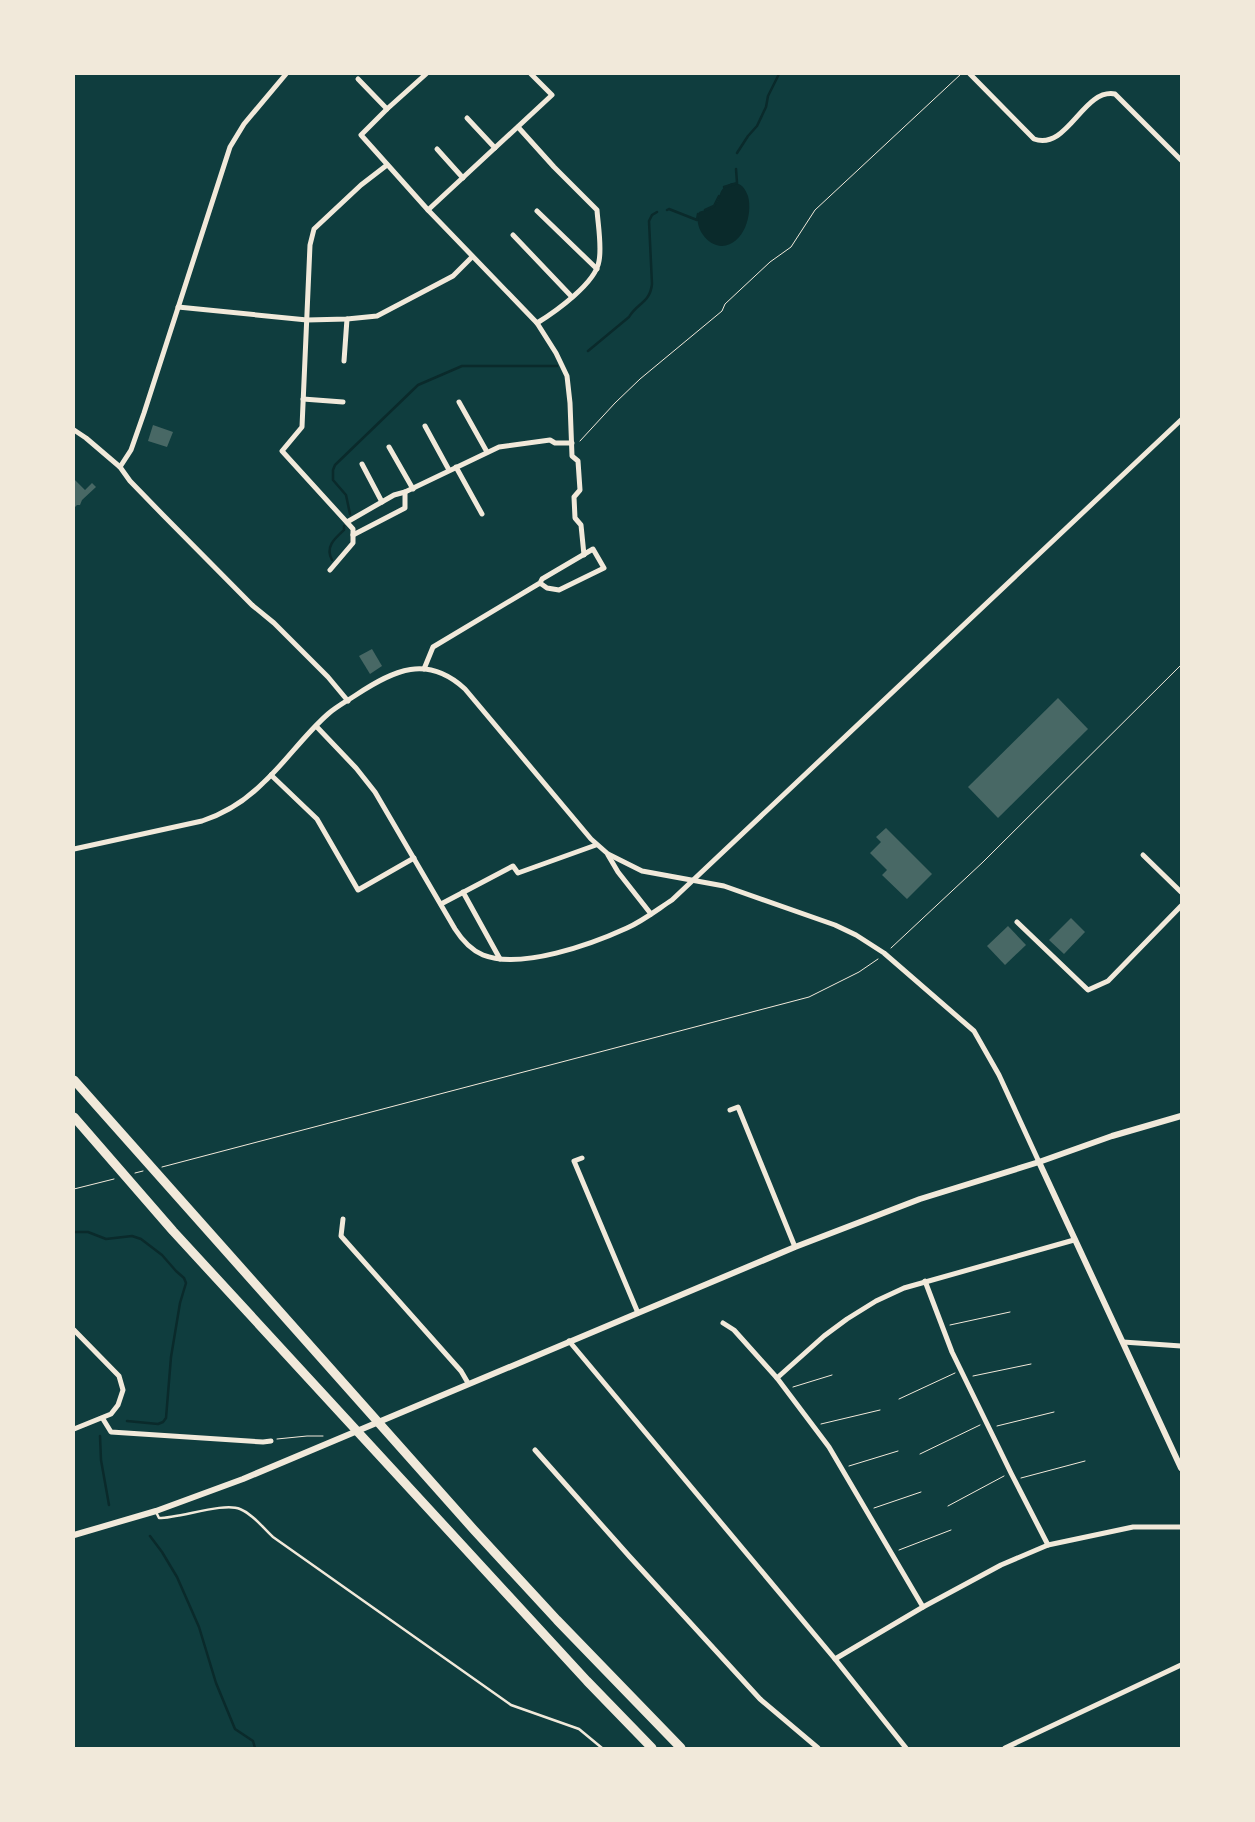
<svg xmlns="http://www.w3.org/2000/svg" width="1255" height="1822" font-family="'Alegreya Sans',sans-serif">
  <style>
    .water { fill: #0a2a2b }
    .lines { fill: none; stroke-linecap: round; stroke-linejoin: round }
    .stream { stroke: #0a2a2b; stroke-width: 2.5 }
    .building { fill: #486865 }
    .path { stroke: #f1e9da; stroke-width: 1 }
    .service { stroke: #f1e9da; stroke-width: 2.5 }
    .minor { stroke: #f1e9da; stroke-width: 5 }
    .tertiary { stroke: #f1e9da; stroke-width: 6 }
    .motorway { stroke: #f1e9da; stroke-width: 9 }
  </style>
  <rect width="100%" height="100%" fill="#0f3d3e"/>
  <path class="water" d="M732 183C741 182 745 188 748 196 753 214 744 245 722 246 707 246 693 226 699 212 704 210 711 209 715 205 723 197 715 190 732 183Z"/>
  <g class="lines">
    <g class="stream">
      <polyline points="737,153 748,136 757,126 766,107 768,96 779,74"/>
      <polyline points="724,187 737,183 736,169"/>
      <polyline points="667,210 669,209 697,220 698,214"/>
      <polyline points="705,210 714,206 719,196"/>
      <path d="M588 351 629 317C637 303 650 303 652 284L649 221 652 215 657 212"/>
      <polyline points="350,514 346,495 333,480 333,470 335,465 418,385 462,366 557,366"/>
      <path d="M332 560C325 547 334 539 344 530V526"/>
      <polyline points="74,1232 88,1232 106,1239 132,1236 141,1239 162,1255 176,1271 184,1278 186,1283 180,1303 171,1357 166,1418 163,1422 158,1424 127,1421"/>
      <polyline points="100,1436 101,1460 109,1505"/>
      <polyline points="150,1536 162,1552 177,1577 199,1627 216,1683 235,1729 253,1741 255,1748"/>
    </g>
  </g>
  <g class="building">
    <polygon points="153,425 173,432 167,447 148,441"/>
    <polygon points="74,479 85,490 92,483 96,487 82,500 80,505 77,505 74,508"/>
    <polygon points="372,649 382,666 370,674 359,656"/>
    <polygon points="1058,698 1088,729 998,818 968,787"/>
    <polygon points="886,828 932,874 907,899 882,875 887,870 870,853 881,842 876,837"/>
    <polygon points="1071,918 1085,932 1064,954 1049,940"/>
    <polygon points="1008,926 1026,945 1005,965 987,946"/>
  </g>
  <g class="lines">
    <g class="path">
      <polyline points="580,441 615,403 640,379 722,311 725,304 770,262 791,247 815,210 961,74"/>
      <polyline points="891,948 983,862 1181,665"/>
      <polyline points="162,1167 809,997 859,972 878,959"/>
      <polyline points="135,1173 143,1171"/>
      <polyline points="74,1189 114,1179"/>
      <polyline points="950,1325 1010,1312"/>
      <polyline points="973,1376 1031,1364"/>
      <polyline points="793,1387 832,1375"/>
      <polyline points="899,1399 955,1373"/>
      <polyline points="821,1424 880,1410"/>
      <polyline points="997,1426 1054,1412"/>
      <polyline points="277,1439 307,1436 323,1436"/>
      <polyline points="920,1454 980,1425"/>
      <polyline points="849,1466 898,1451"/>
      <polyline points="1021,1478 1085,1461"/>
      <polyline points="948,1506 1004,1476"/>
      <polyline points="874,1508 921,1492"/>
      <polyline points="899,1550 951,1530"/>
    </g>
    <path class="service" d="M156 1512 159 1518C180 1518 224 1502 240 1509 253 1514 263 1528 273 1537L511 1705 579 1729 602 1748"/>
    <g class="minor">
      <polyline points="426,74 387,109 361,135 428,210 537,323 556,353 567,376 570,403 572,456 578,461 580,490 574,497 575,518 581,525 584,555"/>
      <path d="M970 74 1034 139C1068 151 1083 88 1115 94L1181 160"/>
      <polyline points="358,79 387,109"/>
      <polyline points="467,118 495,148"/>
      <path d="M518 127 554 167 597 210C598 225 602 246 599 261 596 283 555 312 537 323"/>
      <polyline points="437,149 463,178"/>
      <polyline points="428,210 552,95 531,74"/>
      <polyline points="537,211 597,269"/>
      <polyline points="513,235 572,297"/>
      <polyline points="178,307 307,320 347,319 377,316 453,276 472,257"/>
      <polyline points="344,361 347,319"/>
      <polyline points="303,399 343,402"/>
      <polyline points="459,402 487,452"/>
      <polyline points="425,426 449,470"/>
      <polyline points="74,430 86,438 120,467 130,481 163,515 252,605 274,623 328,677 348,701"/>
      <polyline points="389,447 413,489"/>
      <polyline points="362,464 382,502"/>
      <polyline points="120,467 131,450 144,413 230,147 244,124 286,74"/>
      <polyline points="456,467 482,514"/>
      <polyline points="347,522 394,495 405,492 499,447 550,440 555,443 572,443"/>
      <polyline points="353,535 405,508 405,492"/>
      <polyline points="330,570 353,543 353,529 282,451 302,427 310,245 314,229 361,185 387,165"/>
      <polyline points="424,669 433,647 540,583 542,579 593,549 604,568 559,590 547,588 540,583"/>
      <path d="M316 726 356 768 375 792 455 929C462 940 471 950 483 955 521 970 592 944 627 928 643 921 658 909 672 900L1181 420"/>
      <polyline points="271,775 317,819 358,890 414,858"/>
      <path d="M74 849 202 821C226 813 245 801 263 783 286 762 304 735 328 714 336 707 347 701 356 695 394 670 427 654 465 689L591 839 608 854 642 871 724 886 835 925 856 935 884 953 974 1031 999 1075 1039 1162"/>
      <polyline points="608,855 618,872 651,914"/>
      <polyline points="1143,855 1181,892"/>
      <polyline points="463,892 500,959"/>
      <polyline points="441,904 513,866 518,873 596,845"/>
      <polyline points="1017,922 1088,990 1108,981 1181,906"/>
      <polyline points="730,1110 738,1107 795,1247"/>
      <polyline points="582,1158 574,1161 638,1313"/>
      <polyline points="343,1219 341,1236 461,1371 468,1383"/>
      <polyline points="925,1281 952,1352 1011,1473 1048,1545"/>
      <polyline points="723,1323 734,1330 777,1378 829,1447 923,1607"/>
      <polyline points="74,1330 119,1376 123,1390 118,1405 111,1414 74,1429"/>
      <polyline points="569,1341 835,1659 906,1748"/>
      <polyline points="1123,1342 1181,1346"/>
      <polyline points="777,1378 824,1336 847,1319 876,1301 904,1288 1074,1240"/>
      <polyline points="103,1419 111,1432 263,1442 271,1441"/>
      <polyline points="535,1450 630,1557 760,1699 818,1748"/>
      <polyline points="835,1659 923,1607 1001,1565 1048,1545 1133,1527 1181,1527"/>
      <polyline points="1005,1748 1181,1665"/>
    </g>
    <g class="tertiary">
      <polyline points="1039,1162 1181,1468"/>
      <polyline points="74,1535 156,1511 243,1479 638,1313 795,1247 920,1199 1039,1162 1112,1136 1181,1116"/>
    </g>
    <g class="motorway">
      <polyline points="74,1080 474,1530 557,1620 681,1748"/>
      <polyline points="74,1117 173,1231 587,1681 652,1748"/>
    </g>
  </g>
  <rect width="1255" height="1822" fill="none" stroke="#f1e9da" stroke-width="150"/>
</svg>
